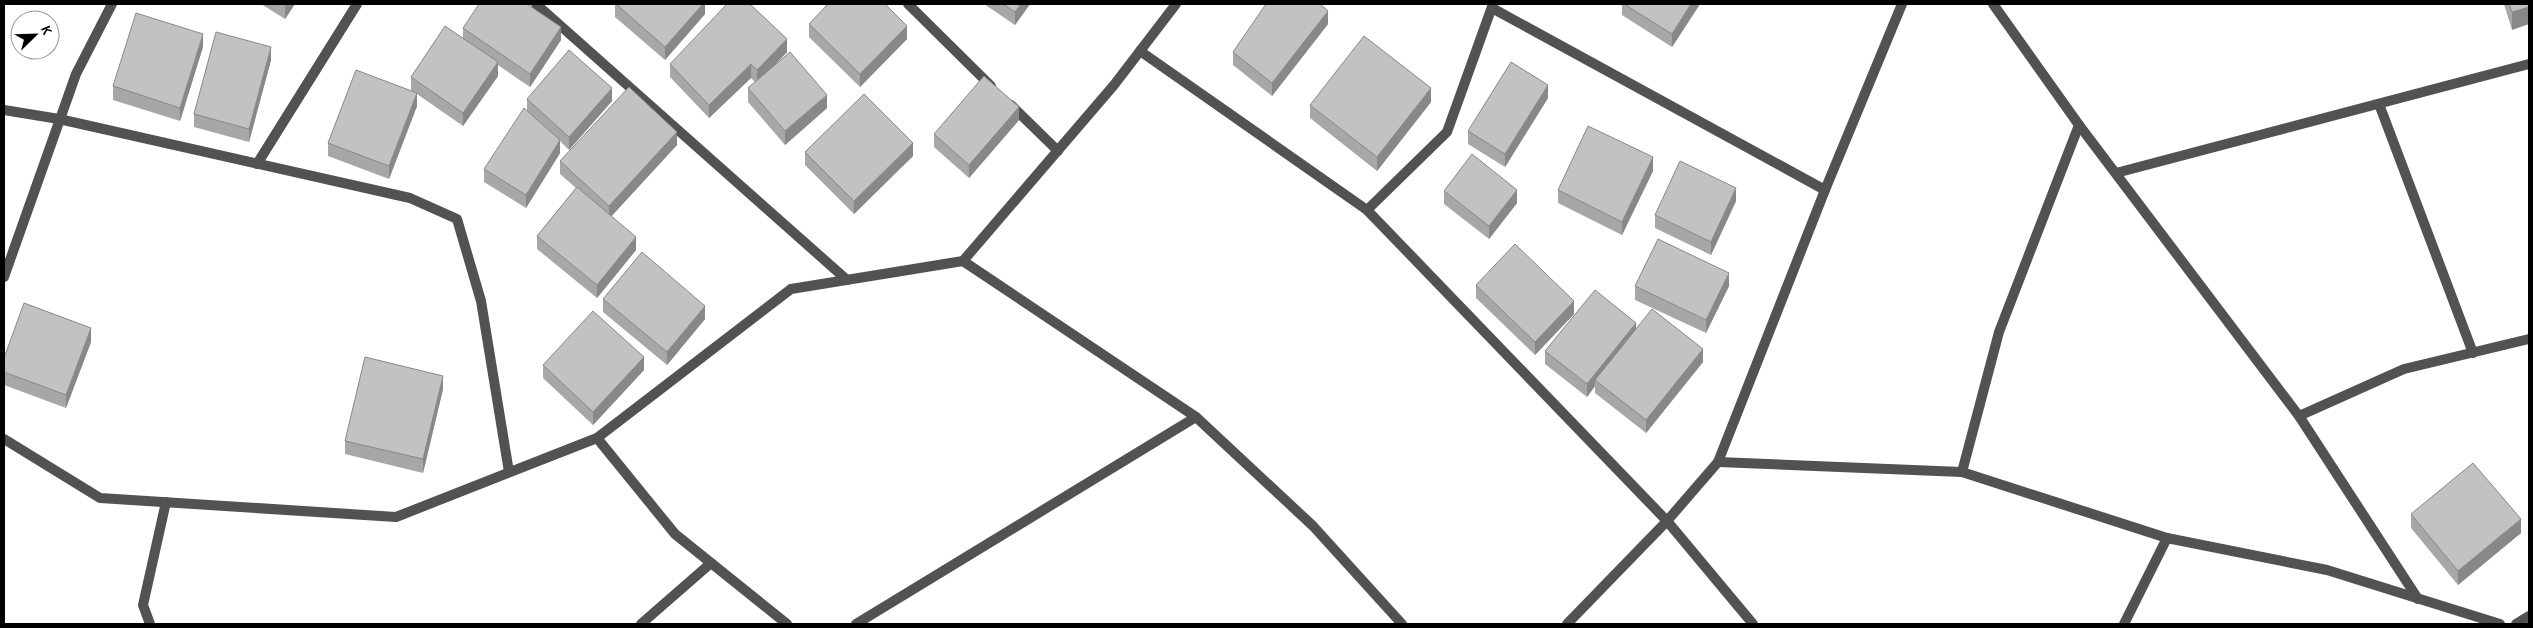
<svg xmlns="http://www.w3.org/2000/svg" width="2533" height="628" font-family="'Alegreya Sans',sans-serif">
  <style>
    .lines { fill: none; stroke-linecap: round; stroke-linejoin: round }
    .street { stroke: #525252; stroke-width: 10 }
    .wall { fill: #a7a7a7 }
    .shaded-wall { fill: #888 }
    .building { fill: #c2c2c2; stroke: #888 }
  </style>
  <rect width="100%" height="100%" fill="#fff"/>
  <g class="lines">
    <g class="street">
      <polyline points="536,4 847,280"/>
      <polyline points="908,4 991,86"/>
      <polyline points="1993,4 2079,125 2299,416 2418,599"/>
      <polyline points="1492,8 1825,190"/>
      <polyline points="1140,51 1367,210 1667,521 1753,624"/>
      <polyline points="2379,104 2473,353"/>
      <polyline points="1011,105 1058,151"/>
      <polyline points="4,110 59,119 410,198 457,219 481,301 509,472"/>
      <polyline points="2079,125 1999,332 1962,472 2167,538"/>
      <polyline points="257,164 357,4"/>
      <polyline points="2116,173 2529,64"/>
      <polyline points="1367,210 1447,132 1493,4"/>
      <polyline points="963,261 1196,417 1313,526 1402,624"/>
      <polyline points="4,277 76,74 112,4"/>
      <polyline points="2299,416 2404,369 2529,339"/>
      <polyline points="597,438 675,534 787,624"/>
      <polyline points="4,439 100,498 396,517 597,438 791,289 963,261 1114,85 1176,4"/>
      <polyline points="1718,462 1962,472"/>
      <polyline points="150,624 143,605 166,502"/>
      <polyline points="641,624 711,563"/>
      <polyline points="856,624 1196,417"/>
      <polyline points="1567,624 1667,521 1718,462 1825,190 1902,4"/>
      <polyline points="2124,624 2167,538 2327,570 2500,624"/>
      <polyline points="2516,624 2529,616"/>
    </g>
  </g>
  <g class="wall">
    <polygon points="261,4 295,4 285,19"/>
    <polygon points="615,4 705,4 705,14 665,60 615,17"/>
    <polygon points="984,4 1030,4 1015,25"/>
    <polygon points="1622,4 1700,4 1672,47 1622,15"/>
    <polygon points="2504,4 2529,4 2512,30"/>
    <polygon points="809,24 907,39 860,87 809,37"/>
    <polygon points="1328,24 1272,96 1233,65 1233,52"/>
    <polygon points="463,28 561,40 530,87 498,65 498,76 463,126 417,94 417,106 389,179 328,156 328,143 412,91 411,90 411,77 463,38"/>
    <polygon points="203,47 180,121 113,100 113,86"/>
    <polygon points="787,52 774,65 827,108 785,145 748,102 748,88 755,82 751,78 709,118 670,77 670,64"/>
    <polygon points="271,60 249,142 194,127 194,114"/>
    <polygon points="1548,98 1505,167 1468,144 1468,131"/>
    <polygon points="527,99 612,101 569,150 560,141 560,153 526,208 484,182 484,169 527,110"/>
    <polygon points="1431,102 1377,171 1310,118 1310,105"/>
    <polygon points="1019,120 969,178 934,147 934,134"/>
    <polygon points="677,145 611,216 636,250 597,298 537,249 537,236 576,188 560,174 560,161"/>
    <polygon points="805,152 913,156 854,214 805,165"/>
    <polygon points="1653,171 1622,235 1558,203 1558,190"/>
    <polygon points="1444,191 1517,203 1489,239 1444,204"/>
    <polygon points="1736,201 1711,255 1655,228 1655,215"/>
    <polygon points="1476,285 1574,314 1535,355 1476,298"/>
    <polygon points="1635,286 1729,286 1706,333 1635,300"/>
    <polygon points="603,299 705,319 667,365 603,312"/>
    <polygon points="1636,329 1703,362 1646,433 1595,393 1595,386 1587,397 1545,364 1545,351"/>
    <polygon points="91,342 66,408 4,385 4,358"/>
    <polygon points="543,365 644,370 593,425 543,378"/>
    <polygon points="443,389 423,473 345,454 345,441"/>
    <polygon points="2411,514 2521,533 2458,585 2411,528"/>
  </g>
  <g class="shaded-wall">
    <polygon points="286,4 295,4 285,19 285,6"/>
    <polygon points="703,4 705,4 705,14 665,60 665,47"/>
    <polygon points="1021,4 1030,4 1015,25 1015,12"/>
    <polygon points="1691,4 1700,4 1672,47 1672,34"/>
    <polygon points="2529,7 2529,24 2512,30 2512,12"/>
    <polygon points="1328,11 1328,24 1272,96 1272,83"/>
    <polygon points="907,26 907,39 860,87 860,74"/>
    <polygon points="561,27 561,40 530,87 530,74"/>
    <polygon points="203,34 203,47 180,121 180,108"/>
    <polygon points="787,39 787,52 757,84 757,70"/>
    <polygon points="271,47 271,60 249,142 249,129"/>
    <polygon points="498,62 498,76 463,126 463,113"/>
    <polygon points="751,64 751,78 709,118 709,105"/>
    <polygon points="1548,85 1548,98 1505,167 1505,154"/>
    <polygon points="612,88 612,101 569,150 569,137"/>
    <polygon points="1431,88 1431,102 1377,171 1377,157"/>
    <polygon points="417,93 417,106 389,179 389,166"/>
    <polygon points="827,95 827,108 785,145 785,131"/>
    <polygon points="1019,107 1019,120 969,178 969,165"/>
    <polygon points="677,132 677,145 609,219 609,206"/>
    <polygon points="560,140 560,153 526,208 526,195"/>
    <polygon points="913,143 913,156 854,214 854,201"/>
    <polygon points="1653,157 1653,171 1622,235 1622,222"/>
    <polygon points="1736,188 1736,201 1711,255 1711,242"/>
    <polygon points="1517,190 1517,203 1489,239 1489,226"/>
    <polygon points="636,237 636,250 597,298 597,285"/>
    <polygon points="1729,273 1729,286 1706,333 1706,320"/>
    <polygon points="1574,301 1574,314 1535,355 1535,342"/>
    <polygon points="705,306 705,319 667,365 667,352"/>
    <polygon points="1636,323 1636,336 1595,380 1595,386 1587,397 1587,384"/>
    <polygon points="91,328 91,342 66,408 66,395"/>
    <polygon points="1703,349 1703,362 1646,433 1646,420"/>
    <polygon points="644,357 644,370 593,425 593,412"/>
    <polygon points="443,376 443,389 423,473 423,459"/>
    <polygon points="2521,519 2521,533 2458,585 2458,571"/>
  </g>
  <g class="building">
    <polygon points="479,4 527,4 561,27 530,74 463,28"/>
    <polygon points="616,4 703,4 665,47"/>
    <polygon points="727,4 750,4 787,39 757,70 751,64 709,105 670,64"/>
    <polygon points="828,4 885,4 907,26 860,74 809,24"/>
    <polygon points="1003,4 1021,4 1015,12"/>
    <polygon points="1266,4 1320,4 1328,11 1272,83 1233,52"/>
    <polygon points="1624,4 1691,4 1672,34"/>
    <polygon points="2509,4 2529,4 2529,7 2512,12"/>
    <polygon points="136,13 203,34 180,108 113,86"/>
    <polygon points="445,26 498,62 463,113 411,77"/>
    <polygon points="216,32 271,47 249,129 194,114"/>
    <polygon points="1364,36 1431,88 1377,157 1310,105"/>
    <polygon points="569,50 612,88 569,137 527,99"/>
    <polygon points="790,52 827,95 785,131 748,88"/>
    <polygon points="1511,62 1548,85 1505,154 1468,131"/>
    <polygon points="356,70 417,93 389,166 328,143"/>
    <polygon points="984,76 1019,107 969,165 934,134"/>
    <polygon points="629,87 677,132 609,206 560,161"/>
    <polygon points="864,94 913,143 854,201 805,152"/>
    <polygon points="524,108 560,140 526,195 484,169"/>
    <polygon points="1588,126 1653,157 1622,222 1558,190"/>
    <polygon points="1472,154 1517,190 1489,226 1444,191"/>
    <polygon points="1680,161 1736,188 1711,242 1655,215"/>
    <polygon points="577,187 636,237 597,285 537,236"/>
    <polygon points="1658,239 1729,273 1706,320 1635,286"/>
    <polygon points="1515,244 1574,301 1535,342 1476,285"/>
    <polygon points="642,252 705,306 667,352 603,299"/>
    <polygon points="1595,290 1636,323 1587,384 1545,351"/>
    <polygon points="24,303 91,328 66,395 4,372 4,358"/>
    <polygon points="1652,309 1703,349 1646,420 1595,380"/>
    <polygon points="593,311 644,357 593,412 543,365"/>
    <polygon points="365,357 443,376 423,459 345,441"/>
    <polygon points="2473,463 2521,519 2458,571 2411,514"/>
  </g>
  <rect width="2533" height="628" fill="none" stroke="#000000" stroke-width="10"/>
  <g transform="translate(35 35) rotate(67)"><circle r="24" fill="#ffffff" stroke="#999999"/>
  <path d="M0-4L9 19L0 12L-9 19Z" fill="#000000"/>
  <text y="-8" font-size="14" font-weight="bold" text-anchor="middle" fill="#000000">K</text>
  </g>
</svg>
